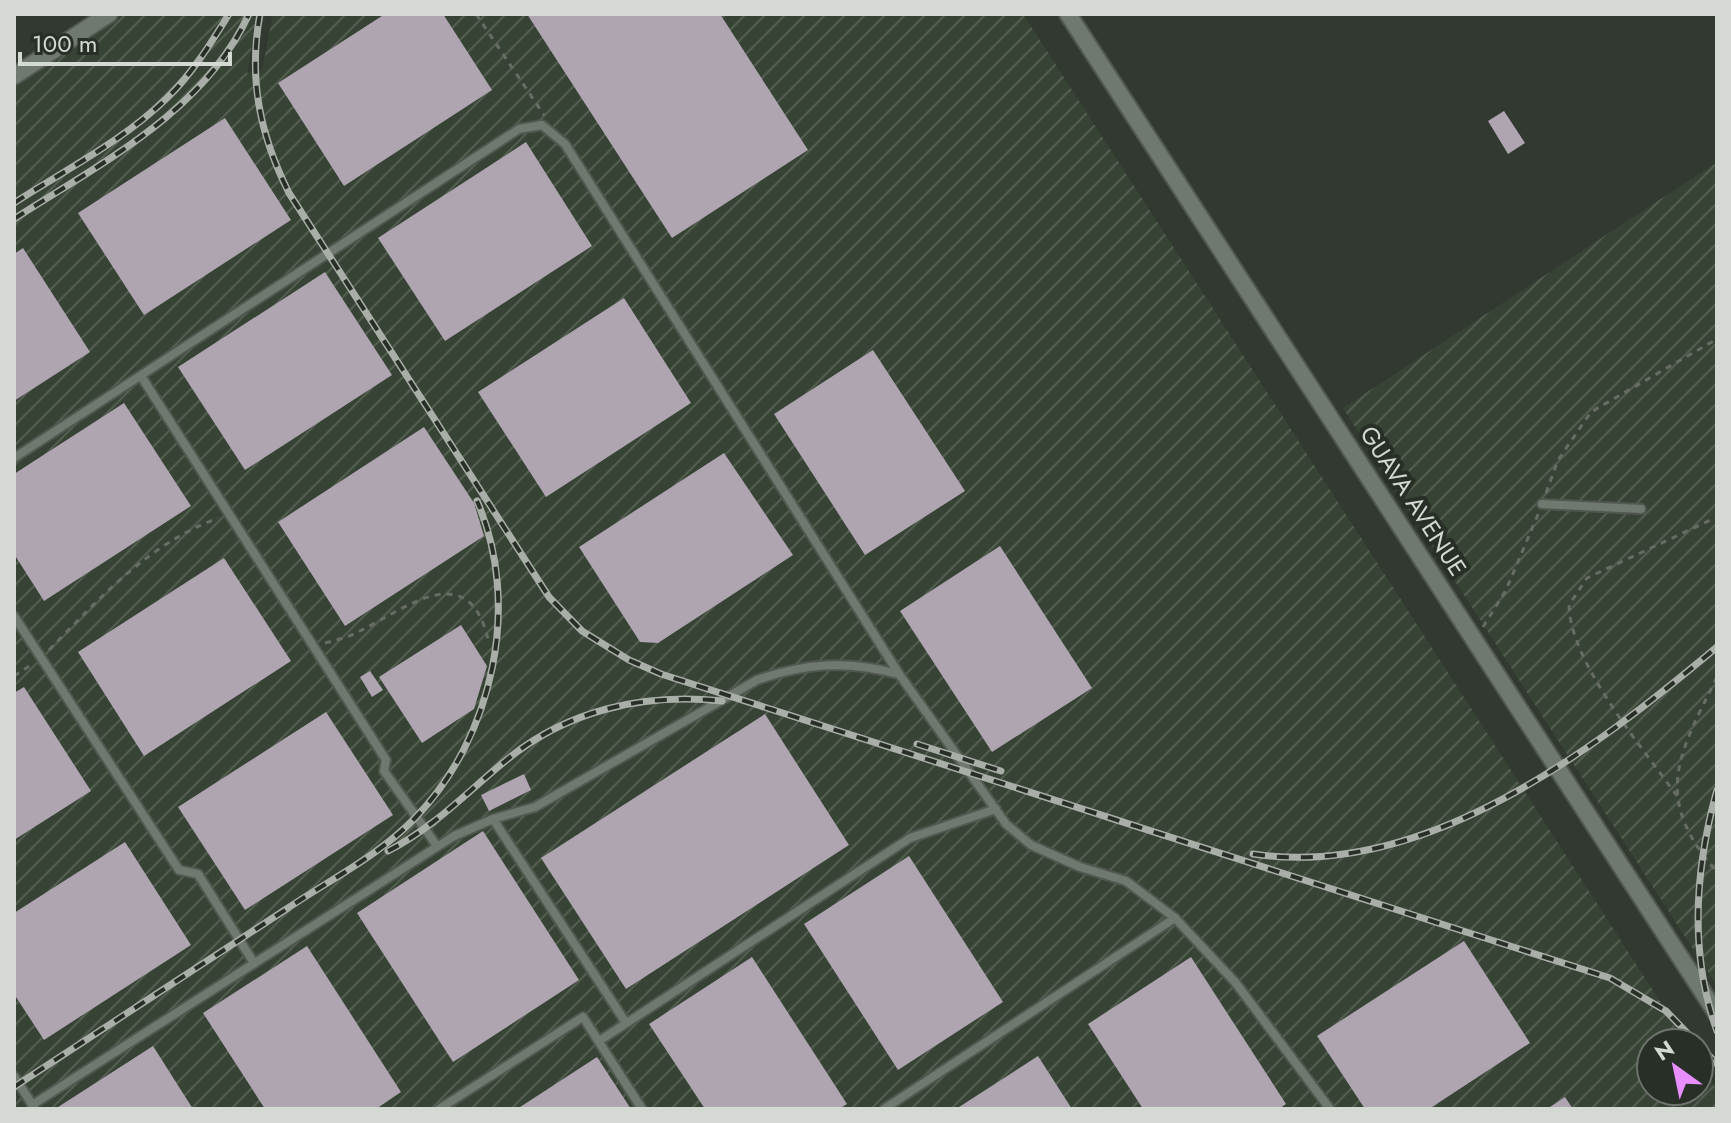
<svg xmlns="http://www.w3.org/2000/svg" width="1731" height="1123" font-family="Jost,sans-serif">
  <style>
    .industrial { fill: url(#industrial-furrows) }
    .building { fill: #aea5b0 }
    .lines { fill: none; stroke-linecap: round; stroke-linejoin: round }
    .lane-casing { stroke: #515850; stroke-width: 12 }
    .street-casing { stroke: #515850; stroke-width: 20 }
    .path { stroke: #676d65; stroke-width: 3; stroke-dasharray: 6 6; stroke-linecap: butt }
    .lane { stroke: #70796f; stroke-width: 8 }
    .street { stroke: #70796f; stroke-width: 16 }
    .rail-casing { stroke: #a9afa8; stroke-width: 7 }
    .rail { stroke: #282f26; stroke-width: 4; stroke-dasharray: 12; stroke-linecap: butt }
    .labels { text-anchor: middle; stroke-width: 8; stroke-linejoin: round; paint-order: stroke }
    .street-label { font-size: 24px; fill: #d4d9d4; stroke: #282f26 }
  </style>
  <defs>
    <pattern id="industrial-furrows" width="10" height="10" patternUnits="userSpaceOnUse" patternTransform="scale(2)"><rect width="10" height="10" fill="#374335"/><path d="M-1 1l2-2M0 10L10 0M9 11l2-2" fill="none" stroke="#535e51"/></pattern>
  </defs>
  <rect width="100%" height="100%" fill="#323930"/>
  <g class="industrial">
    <polygon points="111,14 257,14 247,73 262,70 273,14 1023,14 1687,1043 1651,1043 1651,1091 1699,1091 1699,1062 1717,1090 1717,1109 14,1109 14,77"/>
    <polygon points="1717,162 1717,986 1343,408"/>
  </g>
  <g class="building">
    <polygon points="385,14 443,14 492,90 344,186 278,83"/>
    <polygon points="527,14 720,14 808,150 672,238"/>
    <polygon points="1504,111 1525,143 1508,154 1488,121"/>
    <polygon points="225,118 291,220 144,315 78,213"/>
    <polygon points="526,142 592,246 445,341 378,238"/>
    <polygon points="23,248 90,352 14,401 14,254"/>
    <polygon points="325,272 392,375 245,470 178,367"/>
    <polygon points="624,298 691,403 546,497 478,392"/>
    <polygon points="873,350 965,491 865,555 774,414"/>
    <polygon points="124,403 191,506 44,601 14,554 14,474"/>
    <polygon points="424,427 474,503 484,536 345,626 278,522"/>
    <polygon points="724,453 793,555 658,643 640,642 579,547"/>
    <polygon points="1000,546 1092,688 992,752 900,611"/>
    <polygon points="224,558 291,661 144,756 78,652"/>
    <polygon points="461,625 487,666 474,709 422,743 379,677"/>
    <polygon points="370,671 383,690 372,697 360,677"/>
    <polygon points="24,687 91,791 14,840 14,693"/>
    <polygon points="326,712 393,815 245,910 178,807"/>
    <polygon points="765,714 849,845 626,989 541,858"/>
    <polygon points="524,774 531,790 489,811 481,795"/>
    <polygon points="483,831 579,980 453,1062 357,913"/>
    <polygon points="125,842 191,945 44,1040 14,994 14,913"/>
    <polygon points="909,856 1003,1002 898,1070 804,924"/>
    <polygon points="1464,941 1530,1043 1429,1109 1365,1109 1317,1036"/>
    <polygon points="307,946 401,1092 376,1109 265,1109 203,1013"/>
    <polygon points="752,957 847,1104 839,1109 705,1109 649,1024"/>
    <polygon points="1191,957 1286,1104 1279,1109 1143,1109 1088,1024"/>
    <polygon points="153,1046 193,1109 55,1109"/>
    <polygon points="1038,1056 1072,1109 956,1109"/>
    <polygon points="597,1057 631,1109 517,1109"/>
    <polygon points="1565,1097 1573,1109 1547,1109"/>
  </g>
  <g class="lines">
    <defs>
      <g id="lane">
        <polyline points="141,376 386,760 384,771 437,846"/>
        <polyline points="14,458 519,129 542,125 565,144 899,674 1006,824 1031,845 1080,867 1126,881 1175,918 1235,982 1330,1109"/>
        <polyline points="1542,504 1641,509"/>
        <polyline points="14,616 179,870 198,874 254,963"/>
        <polyline points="493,819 626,1023"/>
        <polyline points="599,1041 910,838 996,809"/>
        <polyline points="14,1076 35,1109"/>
        <path d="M32 1105 454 836 493 819 535 807 757 680C805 663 848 660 898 674"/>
        <polyline points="439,1109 583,1017 642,1109"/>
        <polyline points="884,1109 1175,918"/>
      </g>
      <g id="street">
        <polyline points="1068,14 1717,1014"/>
        <polyline points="14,76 109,14"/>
      </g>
    </defs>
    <use href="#lane" class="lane-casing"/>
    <use href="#street" class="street-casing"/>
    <g class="path">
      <polyline points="476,14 544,115"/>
      <polyline points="1546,493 1558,460 1591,412 1717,339"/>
      <polyline points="1483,627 1506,590 1539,512"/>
      <path d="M325 643C337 640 349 637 360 631 405 609 468 556 488 639"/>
      <path d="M49 650C101 597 147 545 218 518"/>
      <polyline points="14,676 31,665"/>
      <path d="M1717 677C1679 754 1651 797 1717 872"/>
      <path d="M1677 796C1643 748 1570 663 1569 605L1587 578 1717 517"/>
    </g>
    <use href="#lane" class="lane"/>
    <use href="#street" class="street"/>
    <defs>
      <g id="rail">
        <path d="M260 14C248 79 260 135 289 193L549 597 582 631 629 660 661 674 1610 978 1666 1011 1717 1064"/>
        <path d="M14 203C65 170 123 141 167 98 192 74 211 43 229 14"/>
        <path d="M14 219C101 163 204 112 249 14"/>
        <polyline points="917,744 1001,771"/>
        <path d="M1717 790C1695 869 1689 953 1717 1031"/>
        <path d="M388 851C433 828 465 794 504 762 566 710 643 693 722 701"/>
        <path d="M1253 854C1424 880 1594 750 1717 647"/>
        <path d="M14 1087C105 1027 197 968 288 908 331 879 380 855 416 817 493 737 522 604 477 501"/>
      </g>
    </defs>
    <use href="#rail" class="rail-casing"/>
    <use href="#rail" class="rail"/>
  </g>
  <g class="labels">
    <g class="street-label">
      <text transform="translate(1413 501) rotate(57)" y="8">GUAVA AVENUE</text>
    </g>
  </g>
  <rect width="1731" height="1123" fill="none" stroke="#d4d9d4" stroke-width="32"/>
  <g transform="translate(1675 1067) rotate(327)"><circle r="38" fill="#282f26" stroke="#6d736c" stroke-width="2"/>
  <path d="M0-6L14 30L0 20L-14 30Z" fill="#e88eff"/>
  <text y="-12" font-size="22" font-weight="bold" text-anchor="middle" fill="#d4d9d4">N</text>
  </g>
  <path d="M20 52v12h210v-12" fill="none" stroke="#d4d9d4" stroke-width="4"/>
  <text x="32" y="52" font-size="24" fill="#d4d9d4" stroke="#282f26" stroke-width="6" paint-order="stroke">100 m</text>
</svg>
